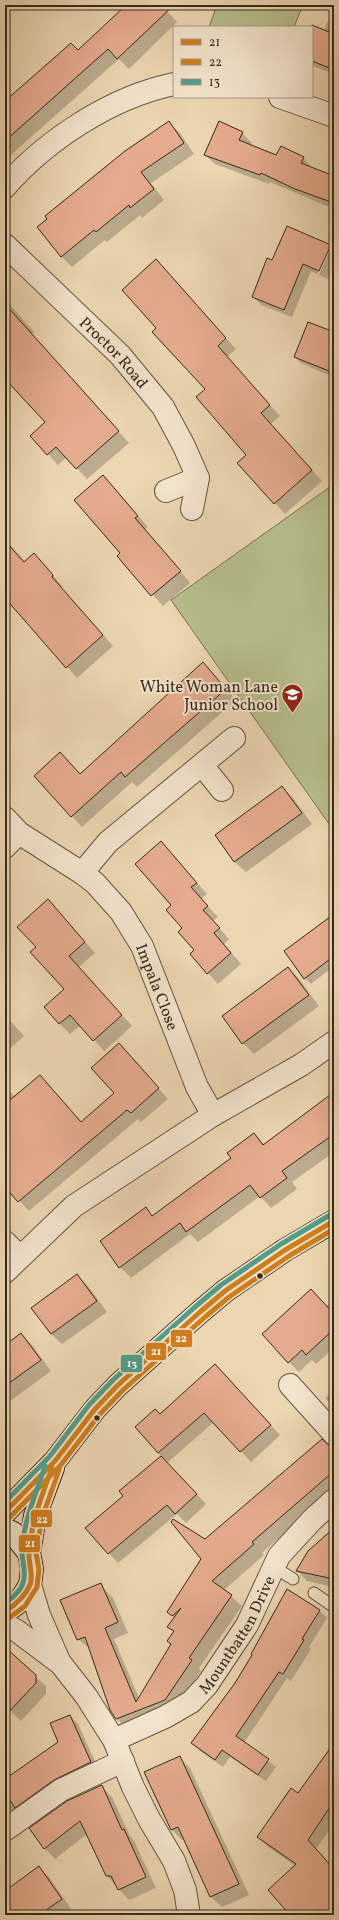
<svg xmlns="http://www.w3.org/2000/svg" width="339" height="1920" font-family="Vollkorn,serif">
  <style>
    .green { fill: #b7be8d; stroke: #767454 }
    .shadow { fill: #0003 }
    .building { fill: #e5ab8e; stroke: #352a1b }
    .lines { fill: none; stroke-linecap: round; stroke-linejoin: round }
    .lane-casing { stroke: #635541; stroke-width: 13 }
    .street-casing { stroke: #635541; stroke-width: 24 }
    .secondary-casing { stroke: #352a1b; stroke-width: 24 }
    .lane { stroke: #f3e4cd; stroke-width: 11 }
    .street { stroke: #f3e4cd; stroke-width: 22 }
    .secondary { stroke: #f3e4cd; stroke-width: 22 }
    .bus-1-casing { stroke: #f3e4cd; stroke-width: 8 }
    .bus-2-casing { stroke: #f3e4cd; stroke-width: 8 }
    .bus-3-casing { stroke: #f3e4cd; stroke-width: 8 }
    .bus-1 { stroke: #d07e1d; stroke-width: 5 }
    .bus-2 { stroke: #d07e1d; stroke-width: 5 }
    .bus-3 { stroke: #539d88; stroke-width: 5 }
    .bus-dot { fill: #352a1b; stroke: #f3e4cd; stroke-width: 1.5 }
    .labels { text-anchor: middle; stroke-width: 4; stroke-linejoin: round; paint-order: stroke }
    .street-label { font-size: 16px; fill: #352a1b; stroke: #f3e4cd }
    .poi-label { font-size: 16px; fill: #352a1b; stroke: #f3e4cd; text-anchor: end }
    .line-badge { stroke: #f3e4cd; stroke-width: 1.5 }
    .badge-label { font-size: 11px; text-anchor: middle; font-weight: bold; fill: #fff }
  </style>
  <rect width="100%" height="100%" fill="#ecd6b2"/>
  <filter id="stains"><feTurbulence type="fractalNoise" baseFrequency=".005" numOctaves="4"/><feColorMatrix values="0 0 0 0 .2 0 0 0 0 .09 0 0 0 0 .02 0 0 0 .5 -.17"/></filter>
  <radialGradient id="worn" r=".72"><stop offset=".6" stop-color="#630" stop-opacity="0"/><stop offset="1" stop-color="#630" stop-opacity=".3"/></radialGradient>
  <g class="green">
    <polygon points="217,5 303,5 294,27 209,27"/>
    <polygon points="334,484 334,831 171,600"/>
  </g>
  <g class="shadow">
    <polygon points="127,5 161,5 177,22 129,69 119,59 5,160 5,101 39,71 40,73 78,51"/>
    <polygon points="327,22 334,25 334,74 312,66 312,27 308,27 309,25 324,31"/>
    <polygon points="169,123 180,133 194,154 151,183 164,200 142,218 140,215 107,242 105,240 72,267 61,256 46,216 125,151"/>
    <polygon points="242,133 252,143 251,146 277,157 303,158 312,168 334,177 334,209 270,182 269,184 215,164 205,155"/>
    <polygon points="330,246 334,250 334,264 328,279 319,275 331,248 328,248 317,274 311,271 292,317 261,305 253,296 273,261"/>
    <polygon points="166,271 236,349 227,357 280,416 271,424 322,481 285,514 275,503 248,455 206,389 158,328"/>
    <polygon points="5,299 34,332 32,334 129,443 87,479 67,457 58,465 48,454 46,422 5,377"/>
    <polygon points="334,341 334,385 331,382 333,377 301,363 295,357"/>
    <polygon points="103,476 148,527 145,529 190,583 163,606 118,556 121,553"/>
    <polygon points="5,539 25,562 44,565 63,587 61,588 113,646 77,678 5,595"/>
    <polygon points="203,664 236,700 137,787 132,782 82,827 72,816 81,775"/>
    <polygon points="282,787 293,798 312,824 246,872 235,862 216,836"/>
    <polygon points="161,842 207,894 201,899 218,917 213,921 229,939 224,944 241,964 218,984 208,973 172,905"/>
    <polygon points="58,911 95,953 79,967 132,1026 104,1051 81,1025 70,1034 59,1023 65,989 37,947"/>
    <polygon points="5,913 11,919 5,924"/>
    <polygon points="334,916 334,966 311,984 305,978"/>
    <polygon points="288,968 299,979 319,1006 254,1054 243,1043"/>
    <polygon points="5,1015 24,1036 5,1053"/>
    <polygon points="119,1044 168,1099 141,1122 138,1119 29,1211 5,1185 5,1085 15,1097 40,1076 82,1123 115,1094"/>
    <polygon points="334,1094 334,1152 292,1182 297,1189 271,1208 260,1196 198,1242 190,1234 131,1278 120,1267 101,1241 146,1209 153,1216 232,1158 254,1134 265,1145"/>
    <polygon points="77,1275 88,1286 107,1312 62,1344 51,1334 33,1308"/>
    <polygon points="334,1301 334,1348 316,1364 312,1360 299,1372 289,1362 326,1306"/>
    <polygon points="21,1334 32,1345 51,1371 6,1404 5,1346"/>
    <polygon points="215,1365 280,1435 251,1462 214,1422 167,1463 206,1504 186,1523 177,1514 118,1563 87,1529 124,1496 120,1491 162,1457 158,1453 160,1415"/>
    <polygon points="334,1390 334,1414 329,1409 332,1406 325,1398"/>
    <polygon points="330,1447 334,1447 334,1490 262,1553 264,1555 224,1590 242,1606 199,1668 201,1671 175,1710 127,1729 116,1718 90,1649 78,1639 102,1587 113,1598 128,1633 114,1639 139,1698 172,1644 175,1633 169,1627 175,1618 168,1611 203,1559 206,1540"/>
    <polygon points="334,1529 334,1587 307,1581 297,1571"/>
    <polygon points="287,1590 320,1611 327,1618 309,1647 311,1649 291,1681 287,1678 244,1743 276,1767 266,1781 230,1757 223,1767 200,1751 192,1743 235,1683 253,1655"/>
    <polygon points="5,1650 46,1686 46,1694 21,1721 5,1706"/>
    <polygon points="70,1716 78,1724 99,1770 5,1818 5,1780 59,1743"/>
    <polygon points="179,1757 190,1768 249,1895 222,1907 211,1897 185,1839 182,1840 172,1830"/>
    <polygon points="334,1762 334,1823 316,1849 334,1869 334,1915 291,1915 296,1866 267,1846 258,1837 298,1794"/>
    <polygon points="101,1786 112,1797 130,1836 134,1841 156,1888 129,1900 107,1876 87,1834 55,1859 45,1849 31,1828"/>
    <polygon points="39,1868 49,1877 71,1909 63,1915 5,1915 5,1886 7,1884 11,1888"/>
  </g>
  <g class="building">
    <polygon points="126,5 174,5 117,59 108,49 5,141 5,101 71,43 78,50"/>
    <polygon points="312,25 334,34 334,70 312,61"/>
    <polygon points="169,121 184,143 141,172 154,189 130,208 129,205 96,232 94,230 61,257 37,227 47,219 45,216 125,151"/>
    <polygon points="219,121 243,132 239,140 276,155 281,146 304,157 301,163 334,176 334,203 295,189 261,173 260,175 204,155"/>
    <polygon points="287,226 331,245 319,271 303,264 284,310 252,297 267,258 272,260"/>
    <polygon points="156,259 226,338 218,346 270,405 261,413 312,470 274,504 237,463 246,455 196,397 205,389 152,332 156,328 122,290"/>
    <polygon points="5,304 119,431 76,469 56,447 47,455 30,436 45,422 5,379"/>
    <polygon points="308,322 334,332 334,373 294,357"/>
    <polygon points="103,475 138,516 135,518 181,571 151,596 117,556 120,553 74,500"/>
    <polygon points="5,541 24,562 34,553 53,575 52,577 103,635 66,668 5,598"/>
    <polygon points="203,662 226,689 125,777 121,772 71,817 34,776 60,752 80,774"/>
    <polygon points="282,786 302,813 234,862 215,835"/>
    <polygon points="161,841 197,883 191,887 208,906 203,910 220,928 214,933 231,953 207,974 190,954 194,950 178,932 182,928 166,910 171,905 135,864"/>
    <polygon points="48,899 85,942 69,956 122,1015 93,1041 70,1015 59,1024 44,1007 64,989 30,952 36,947 17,927"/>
    <polygon points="334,914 334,956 304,979 284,951"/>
    <polygon points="288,967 309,995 242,1044 222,1016"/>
    <polygon points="119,1043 159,1088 131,1113 127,1110 18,1202 5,1187 5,1104 40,1075 81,1122 114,1093 91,1068"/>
    <polygon points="334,1092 334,1134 282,1171 287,1178 260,1198 250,1185 186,1232 180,1223 119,1268 100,1241 146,1207 152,1216 231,1158 227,1153 254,1133 263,1145"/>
    <polygon points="77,1274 97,1301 51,1334 31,1308"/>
    <polygon points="311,1289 334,1314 334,1329 306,1355 302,1350 288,1363 262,1334"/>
    <polygon points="21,1333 41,1360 5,1386 5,1345"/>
    <polygon points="215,1364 271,1425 240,1452 204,1413 158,1453 135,1427 155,1409 160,1414"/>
    <polygon points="322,1439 330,1446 334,1446 334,1471 267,1529 252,1542 254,1544 212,1581 232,1595 189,1658 192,1660 165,1700 116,1719 110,1710 85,1637 77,1640 60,1600 101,1583 118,1622 105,1628 136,1702 171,1644 167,1641 174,1631 167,1627 181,1608 172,1616 167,1612 201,1559 171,1522 173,1519 205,1539"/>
    <polygon points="161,1456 197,1494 175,1514 167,1505 108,1554 85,1528 123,1496 119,1491"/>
    <polygon points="334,1528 334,1579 296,1571 308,1551"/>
    <polygon points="287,1589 320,1610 302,1639 304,1640 283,1674 279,1672 236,1736 269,1759 258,1775 222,1750 215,1760 191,1743 235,1683 252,1655 251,1654"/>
    <polygon points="5,1647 36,1675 36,1683 5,1716"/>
    <polygon points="70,1715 91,1762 54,1780 15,1808 5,1793 5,1779 58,1742 50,1723"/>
    <polygon points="334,1743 334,1801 308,1840 334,1869 334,1915 290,1915 268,1890 296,1864 257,1837 291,1788 298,1793"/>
    <polygon points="180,1756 239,1884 210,1897 178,1827 171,1830 144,1772"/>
    <polygon points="102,1785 122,1830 124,1829 146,1877 118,1890 111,1876 106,1876 80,1821 44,1849 29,1828 67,1801"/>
    <polygon points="39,1866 62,1899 39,1915 5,1915 5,1891"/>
  </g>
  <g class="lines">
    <defs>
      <g id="lane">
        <polyline points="274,1567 293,1579"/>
        <polyline points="314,1593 334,1607"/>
      </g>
      <g id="street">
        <polyline points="280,97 334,116"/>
        <path d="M5 187C47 139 112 97 174 84"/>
        <path id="s1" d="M5 245 120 355 163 407 184 446 198 478 192 509"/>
        <polyline points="166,491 198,478"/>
        <polyline points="202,765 222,790"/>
        <path id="s2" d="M5 818 19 833 82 873 95 883 121 912 142 946 197 1087 213 1115"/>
        <polyline points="5,847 19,833"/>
        <polyline points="82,873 108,842 234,738"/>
        <polyline points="5,1242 20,1257"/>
        <polyline points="5,1272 74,1206 213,1115 301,1065 334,1042"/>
        <polyline points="290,1385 334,1434"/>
        <polyline points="30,1585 39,1615 59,1661"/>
        <polyline points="5,1624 17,1631 61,1664 86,1696 114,1740 133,1787 149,1819 174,1861 185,1890 189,1915"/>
        <path id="s3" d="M114 1740 165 1717 191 1702 207 1685 247 1625 279 1556 312 1520 334 1500"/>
        <polyline points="5,1830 61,1790 123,1761"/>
      </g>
      <g id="secondary">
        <polyline points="5,1512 55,1461 95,1409 118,1385 200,1312 225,1291 285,1250 334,1221"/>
        <polyline points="5,1529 13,1533 29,1553"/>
        <polyline points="5,1612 20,1601 30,1585 32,1569 29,1553 35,1516 53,1468"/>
      </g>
    </defs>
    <use href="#lane" class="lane-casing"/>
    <use href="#street" class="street-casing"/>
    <use href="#secondary" class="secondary-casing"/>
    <use href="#lane" class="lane"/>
    <use href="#street" class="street"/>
    <use href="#secondary" class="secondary"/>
    <defs>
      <g id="bus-1">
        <polyline points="5,1512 55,1461 95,1409 118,1385 200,1312 225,1291 285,1250 334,1221"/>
        <path d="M5 1612C15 1605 25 1597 30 1585 34 1574 28 1563 29 1552 31 1522 42 1495 52 1468"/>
      </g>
      <g id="bus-2">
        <polyline points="10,1517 60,1466 100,1414 123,1390 205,1317 229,1297 289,1256 334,1229"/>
        <polyline points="9,1618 25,1606 37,1587 39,1569 36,1553 42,1518 59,1470"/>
      </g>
      <g id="bus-3">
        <polyline points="5,1502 50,1456 89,1405 113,1380 195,1307 221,1285 281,1244 330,1215"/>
        <path d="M5 1603C12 1598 20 1592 23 1583 27 1572 22 1563 22 1552 23 1522 36 1494 45 1466"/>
      </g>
    </defs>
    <use href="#bus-1" class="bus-1-casing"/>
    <use href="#bus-2" class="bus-2-casing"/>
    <use href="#bus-3" class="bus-3-casing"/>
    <use href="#bus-1" class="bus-1"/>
    <use href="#bus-2" class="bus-2"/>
    <use href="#bus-3" class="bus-3"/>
  </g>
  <defs>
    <symbol id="school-pin" viewBox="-11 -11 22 30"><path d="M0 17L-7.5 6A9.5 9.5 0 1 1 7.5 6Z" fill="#8f2418" stroke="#f3e4cd"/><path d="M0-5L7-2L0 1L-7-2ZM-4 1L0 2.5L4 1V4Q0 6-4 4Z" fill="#fff"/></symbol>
  </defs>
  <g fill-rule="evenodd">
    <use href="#school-pin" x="280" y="682" width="25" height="34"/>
  </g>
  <g class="bus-dot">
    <circle cx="260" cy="1276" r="3.5"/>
    <circle cx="97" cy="1418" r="3.5"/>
  </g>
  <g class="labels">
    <g class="street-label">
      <text dy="6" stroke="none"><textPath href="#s1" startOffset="153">Proctor Road</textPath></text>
      <text dy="6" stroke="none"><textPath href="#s2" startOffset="234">Impala Close</textPath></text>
      <text dy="6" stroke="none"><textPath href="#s3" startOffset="168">Mountbatten Drive</textPath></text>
    </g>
    <g class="poi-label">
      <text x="278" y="692">White Woman Lane<tspan x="278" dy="18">Junior School</tspan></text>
    </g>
  </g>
  <g class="line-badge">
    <rect x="170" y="1329" width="23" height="19" rx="4" fill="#d07e1d"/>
    <rect x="145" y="1342" width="22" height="19" rx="4" fill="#d07e1d"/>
    <rect x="120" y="1354" width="23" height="19" rx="4" fill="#539d88"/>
    <rect x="30" y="1509" width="23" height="19" rx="4" fill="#d07e1d"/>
    <rect x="18" y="1534" width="23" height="19" rx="4" fill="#d07e1d"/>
  </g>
  <g class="badge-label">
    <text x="181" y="1342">22</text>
    <text x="156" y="1355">21</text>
    <text x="132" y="1367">13</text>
    <text x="42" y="1523">22</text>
    <text x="30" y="1547">21</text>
  </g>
  <rect width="339" height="1920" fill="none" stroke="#ecd6b2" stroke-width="20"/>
  <rect x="6" y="6" width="327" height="1908" fill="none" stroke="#352a1b" stroke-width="2"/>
  <rect x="10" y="10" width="319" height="1900" fill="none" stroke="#352a1b"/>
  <rect x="173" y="26" width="140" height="72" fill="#f3e4cd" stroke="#a79a86"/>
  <rect x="181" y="39" width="20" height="6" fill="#d07e1d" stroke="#a79a86"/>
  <text x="209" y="46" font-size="12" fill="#352a1b">21</text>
  <rect x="181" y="59" width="20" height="6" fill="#d07e1d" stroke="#a79a86"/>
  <text x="209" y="66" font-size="12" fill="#352a1b">22</text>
  <rect x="181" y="79" width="20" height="6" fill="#539d88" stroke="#a79a86"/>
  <text x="209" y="86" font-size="12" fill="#352a1b">13</text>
  <rect width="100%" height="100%" filter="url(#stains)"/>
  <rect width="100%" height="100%" fill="url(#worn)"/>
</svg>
